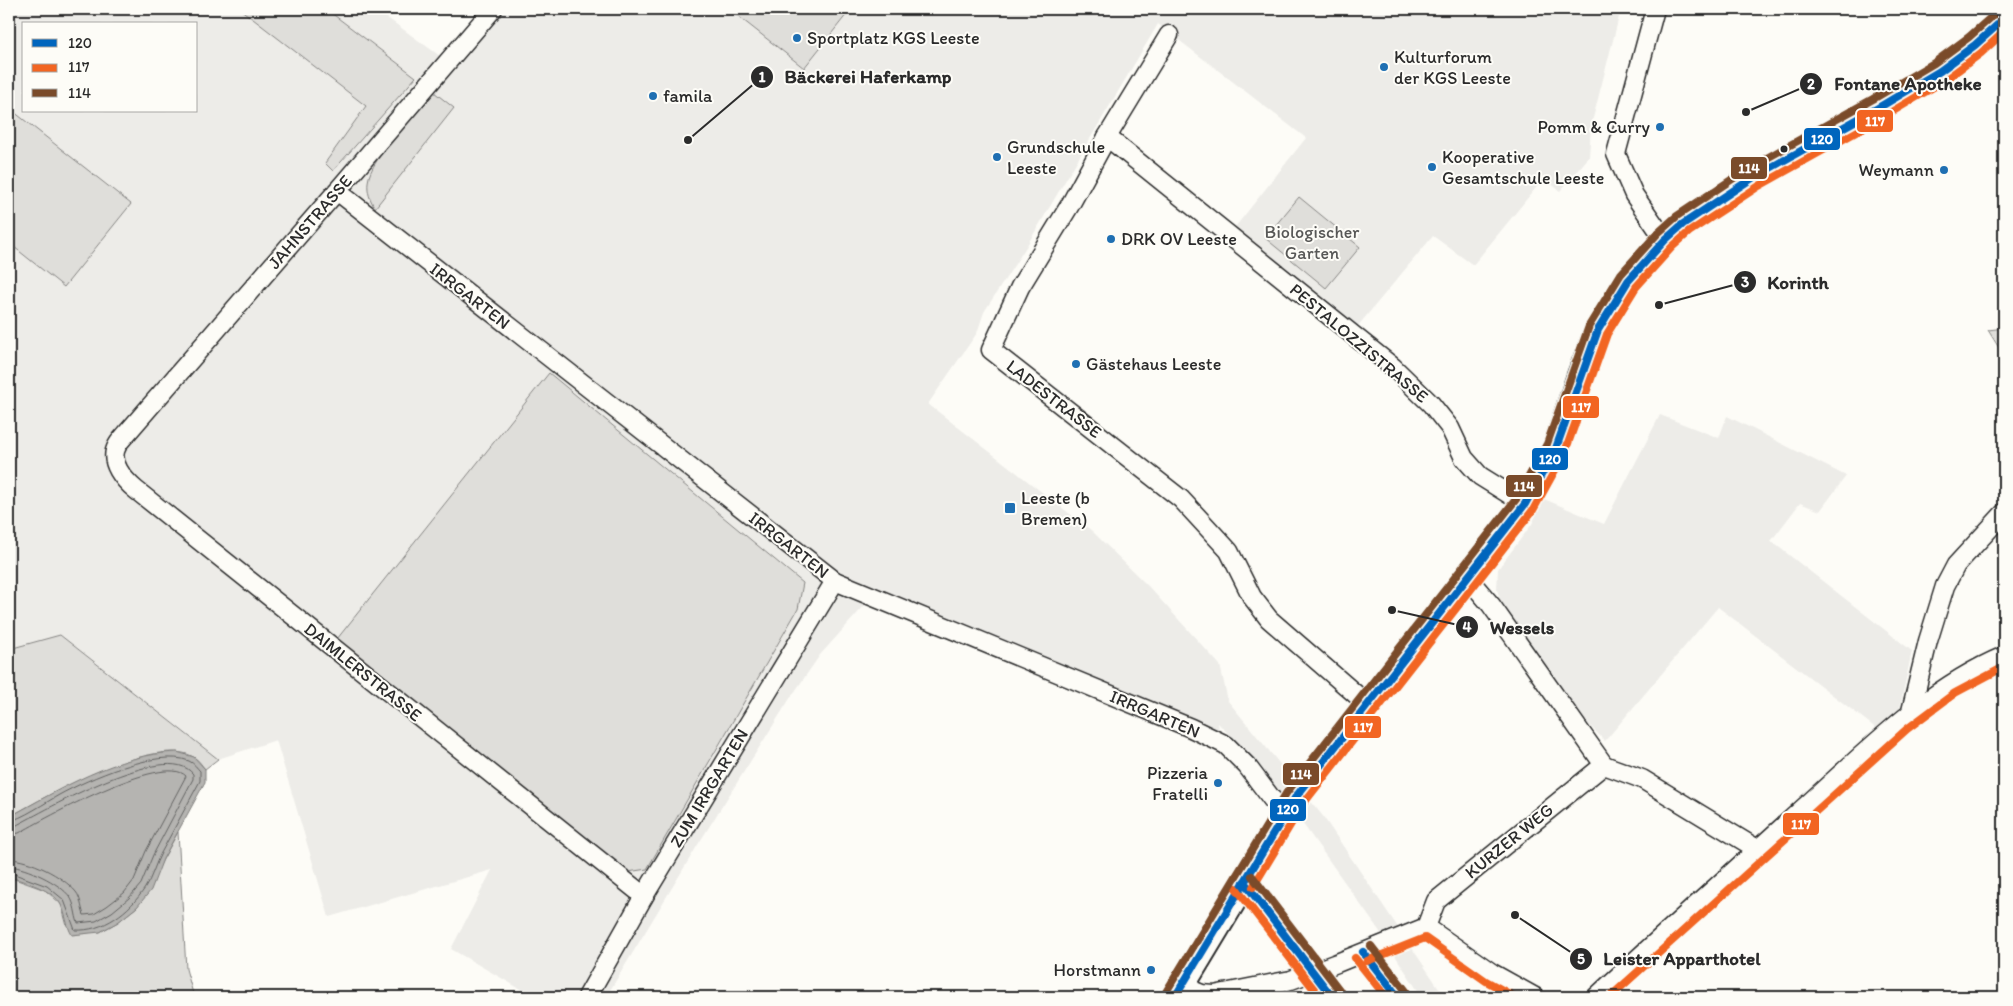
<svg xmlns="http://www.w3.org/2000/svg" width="2013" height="1006" font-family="Itim,sans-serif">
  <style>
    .built { fill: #edece8; fill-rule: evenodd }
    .green { fill: #dfdeda; stroke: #858482 }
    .water { fill: #b5b4b1; stroke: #7e7d7b }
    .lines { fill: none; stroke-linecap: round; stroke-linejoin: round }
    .shore { stroke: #626261; stroke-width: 1 }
    .street-casing { stroke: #2b2b2b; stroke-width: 21 }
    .secondary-casing { stroke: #2b2b2b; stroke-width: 29 }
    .street { stroke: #fdfcf7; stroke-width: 18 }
    .secondary { stroke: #fdfcf7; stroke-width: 25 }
    .bus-1-casing { stroke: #fdfcf7; stroke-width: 11 }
    .bus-2-casing { stroke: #fdfcf7; stroke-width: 11 }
    .bus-3-casing { stroke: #fdfcf7; stroke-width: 11 }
    .bus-1 { stroke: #0065bd; stroke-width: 8 }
    .bus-2 { stroke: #f26522; stroke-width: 8 }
    .bus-3 { stroke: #7a4b2a; stroke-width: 8 }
    .poi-dot { fill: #1f6fb2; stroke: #fdfcf7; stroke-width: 2 }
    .bus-dot { fill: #2b2b2b; stroke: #fdfcf7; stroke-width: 2 }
    .labels { text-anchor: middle; stroke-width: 4; stroke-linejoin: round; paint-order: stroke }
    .poi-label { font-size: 18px; fill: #2b2b2b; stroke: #fdfcf7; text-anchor: start }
    .street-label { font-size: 18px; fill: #2b2b2b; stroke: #fdfcf7 }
    .park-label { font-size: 18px; fill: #585857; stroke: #fdfcf7 }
    .leader { fill: none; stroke: #2b2b2b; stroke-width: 2 }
    .callout-dot { fill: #2b2b2b; stroke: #fdfcf7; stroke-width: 2 }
    .mark-label { font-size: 15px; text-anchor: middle; font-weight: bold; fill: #fff }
    .callout-label { font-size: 19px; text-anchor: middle; font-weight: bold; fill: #2b2b2b; stroke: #fdfcf7; stroke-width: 4; stroke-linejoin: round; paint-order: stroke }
    .line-badge { stroke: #fdfcf7; stroke-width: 2 }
    .badge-label { font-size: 14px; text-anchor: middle; font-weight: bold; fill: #fff }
  </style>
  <rect width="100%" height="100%" fill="#fdfcf7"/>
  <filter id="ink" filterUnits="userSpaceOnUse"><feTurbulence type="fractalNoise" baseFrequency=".02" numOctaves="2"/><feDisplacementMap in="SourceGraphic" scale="10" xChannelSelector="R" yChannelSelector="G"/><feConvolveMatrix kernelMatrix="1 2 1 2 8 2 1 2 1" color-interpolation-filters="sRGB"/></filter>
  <g filter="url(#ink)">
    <g class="built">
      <path d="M9 9H324L386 54 326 9H375L440 56 434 63 449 75 506 9H729L804 68 851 9H1621L1591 126 1589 157 1560 191 1544 178 1473 265 1433 236 1357 327 1232 231 1306 138 1158 24 1026 247 984 312 977 333 928 404 1092 531 1148 586 1220 665 1228 701 1322 815 1445 997H1422L1378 929 1303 824 1259 766 1218 723 1223 755 1185 737 865 605 820 655 789 700 699 843 606 997H534L451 949 492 870 329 917 276 740 218 759 60 635 13 648 9 646ZM24 24H196V111H24Z"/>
      <polygon points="1660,415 1719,438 1727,416 1846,476 1820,511 1800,503 1771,541 1912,651 1899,712 1877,729 1718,607 1605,741 1570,706 1503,610 1497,589 1498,569 1532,524 1544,499 1604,524"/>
    </g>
    <g class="green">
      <polygon points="240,9 326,9 416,77 333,171 325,163 366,106"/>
      <polygon points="729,9 851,9 804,68"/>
      <path d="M434 92 454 108 375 208C370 200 367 192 368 182 370 158 418 111 434 92Z"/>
      <polygon points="9,108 131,204 64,287 9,243"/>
      <polygon points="1299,197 1360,247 1326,288 1265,238"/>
      <polygon points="2004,328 2004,356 1988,330"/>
      <polygon points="549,373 803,583 798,609 647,869 628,872 337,639"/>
      <path d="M60 635 218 759 205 769C202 766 199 760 195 758 159 732 43 798 9 817V646L13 648Z"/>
      <polygon points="178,832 186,969 194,997 9,997 9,877 45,890 61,904 67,926 100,932 118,922 137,907"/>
    </g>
    <path class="water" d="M177 752 194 757 205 769V782L163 859 151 890 137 907 118 922 100 932 72 935C66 925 66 914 61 905 54 890 24 881 9 877V817C60 789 117 754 177 752Z"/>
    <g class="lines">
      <g class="shore">
        <path d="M9 821C20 820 48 801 59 795 88 779 158 748 189 761 194 763 197 768 200 771V781C187 805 174 829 161 853 155 864 152 878 145 888 130 911 103 932 75 930L64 900 47 886 9 872"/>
        <path d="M9 827 15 826C46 810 167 739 193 774V779L153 855 141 884 129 898 112 912 96 921 78 923C75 915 75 904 70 897 60 883 26 867 9 866"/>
        <path d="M9 835 19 833C44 819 163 752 186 776L146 851 134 880 124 893 107 906 94 914 84 915C81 907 81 898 76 892 63 876 29 859 9 859"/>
      </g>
      <defs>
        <g id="street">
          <path d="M493 9 337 191 127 433C124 437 119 441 117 446 108 462 124 480 136 490L644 896"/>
          <polyline points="1655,9 1616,154 1634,195 1665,240"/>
          <polyline points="1169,35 1107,137 1070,205 1020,287 991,350 1181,499 1229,551 1252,597 1269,619 1367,704"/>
          <polyline points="1107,137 1393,367 1431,404 1450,428 1464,458 1480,476 1525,504"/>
          <polyline points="337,191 835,581 1191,728 1226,745 1247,766 1284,815"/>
          <polyline points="1468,578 1491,605 1604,765 1642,779 1757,849"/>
          <polyline points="1911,711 1928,641 1945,586 1956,565 2004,513"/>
          <polyline points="1244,882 1313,972"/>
          <polyline points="1426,927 1436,901 1604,765"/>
          <polyline points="1182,986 1202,994 1214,995 1291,980 1337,963 1426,927 1492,973 1535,997"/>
          <polyline points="587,997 644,896 835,581"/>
          <path d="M1596 997C1666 932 1737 868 1809 803 1869 749 1928 688 2004 656"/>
        </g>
        <polyline id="secondary" points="1175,997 1295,798 1525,504 1556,448 1581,374 1598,330 1628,281 1665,240 1683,224 1754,177 1878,108 1940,71 1975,45 2004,19"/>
      </defs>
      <use href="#street" class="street-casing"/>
      <use href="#secondary" class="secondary-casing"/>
      <use href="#street" class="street"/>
      <use href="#secondary" class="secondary"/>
      <defs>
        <g id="bus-1">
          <polyline points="1244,882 1332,997"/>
          <polyline points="1363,952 1398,997"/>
          <polyline points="1175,997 1295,798 1525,504 1556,448 1598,330 1628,281 1665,240 1683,224 1754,177 1878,108 1940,71 1975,45 2004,19"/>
        </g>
        <g id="bus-2">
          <polyline points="1253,887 1303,804 1533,510 1565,452 1607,334 1636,287 1672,247 1689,232 1759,186 1883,117 1945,80 1981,53 2004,32"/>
          <polyline points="1236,888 1320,997"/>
          <polyline points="1355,958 1386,997"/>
          <polyline points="1367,961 1425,938 1486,981 1515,997"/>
          <polyline points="1610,997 1907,729 1955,693 2004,667"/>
        </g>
        <g id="bus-3">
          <polyline points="1252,876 1340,991"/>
          <polyline points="1371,946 1406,991"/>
          <polyline points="1166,992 1287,792 1517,498 1547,444 1589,326 1621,274 1658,233 1677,216 1749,168 1873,99 1934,63 1969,37 1997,12"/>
        </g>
      </defs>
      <use href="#bus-1" class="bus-1-casing"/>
      <use href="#bus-2" class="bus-2-casing"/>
      <use href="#bus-3" class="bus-3-casing"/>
      <use href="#bus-1" class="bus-1"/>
      <use href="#bus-2" class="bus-2"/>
      <use href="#bus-3" class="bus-3"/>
    </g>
  </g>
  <g class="poi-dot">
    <circle cx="797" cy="38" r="5"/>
    <circle cx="1384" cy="67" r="5"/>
    <circle cx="653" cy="96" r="5"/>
    <circle cx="1660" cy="127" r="5"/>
    <circle cx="997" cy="157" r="5"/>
    <circle cx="1432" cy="167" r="5"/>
    <circle cx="1944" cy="170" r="5"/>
    <circle cx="1111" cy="239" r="5"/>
    <circle cx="1076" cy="364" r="5"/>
    <rect x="1004" y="502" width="12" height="12" rx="2.5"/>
    <circle cx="1218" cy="783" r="5"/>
    <circle cx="1151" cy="970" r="5"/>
  </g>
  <circle class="bus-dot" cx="1784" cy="149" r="4.5"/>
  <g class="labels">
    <g class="poi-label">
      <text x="807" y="44">Sportplatz KGS Leeste</text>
      <text x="1394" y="63">Kulturforum<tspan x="1394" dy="21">der KGS Leeste</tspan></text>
      <text x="663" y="102">famila</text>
      <text x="1650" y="133" text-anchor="end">Pomm &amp; Curry</text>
      <text x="1007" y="153">Grundschule<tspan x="1007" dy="21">Leeste</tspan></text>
      <text x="1442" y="163">Kooperative<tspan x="1442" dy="21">Gesamtschule Leeste</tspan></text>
      <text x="1934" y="176" text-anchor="end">Weymann</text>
      <text x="1121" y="245">DRK OV Leeste</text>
      <text x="1086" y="370">Gästehaus Leeste</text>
      <text x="1021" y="504">Leeste (b<tspan x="1021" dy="21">Bremen)</tspan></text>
      <text x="1208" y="779" text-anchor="end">Pizzeria<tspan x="1208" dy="21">Fratelli</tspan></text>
      <text x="1141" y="976" text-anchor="end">Horstmann</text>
    </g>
    <g class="street-label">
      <text transform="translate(310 222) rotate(-49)" y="6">JAHNSTRASSE</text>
      <text transform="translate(470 296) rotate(38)" y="6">IRRGARTEN</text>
      <text transform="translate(1359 343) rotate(40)" y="6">PESTALOZZISTRASSE</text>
      <text transform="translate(1054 399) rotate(38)" y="6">LADESTRASSE</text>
      <text transform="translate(789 545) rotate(38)" y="6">IRRGARTEN</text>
      <text transform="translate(363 672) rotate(39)" y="6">DAIMLERSTRASSE</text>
      <text transform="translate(1155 714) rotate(23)" y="6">IRRGARTEN</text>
      <text transform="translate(709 788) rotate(-59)" y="6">ZUM IRRGARTEN</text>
      <text transform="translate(1509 841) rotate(-39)" y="6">KURZER WEG</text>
    </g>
    <g class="park-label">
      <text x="1312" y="238">Biologischer<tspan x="1312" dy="21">Garten</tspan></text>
    </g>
  </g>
  <path class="leader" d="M688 140L762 77M1746 112L1811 84M1659 305L1745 282M1392 610L1467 627M1515 915L1581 959"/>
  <g class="callout-dot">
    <circle cx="688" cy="140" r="5"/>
    <circle cx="1746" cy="112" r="5"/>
    <circle cx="1659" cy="305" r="5"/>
    <circle cx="1392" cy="610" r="5"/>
    <circle cx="1515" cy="915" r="5"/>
    <circle cx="762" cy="77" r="12"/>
    <circle cx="1811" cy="84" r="12"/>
    <circle cx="1745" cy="282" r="12"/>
    <circle cx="1467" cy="627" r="12"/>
    <circle cx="1581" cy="959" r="12"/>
  </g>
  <g class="mark-label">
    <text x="762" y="82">1</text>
    <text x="1811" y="89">2</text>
    <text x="1745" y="287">3</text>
    <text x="1467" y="632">4</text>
    <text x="1581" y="964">5</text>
  </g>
  <g class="callout-label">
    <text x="868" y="83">Bäckerei Haferkamp</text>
    <text x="1908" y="90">Fontane Apotheke</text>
    <text x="1798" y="289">Korinth</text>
    <text x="1522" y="634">Wessels</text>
    <text x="1682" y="965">Leister Apparthotel</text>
  </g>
  <g class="line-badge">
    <rect x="1856" y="109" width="38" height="24" rx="5" fill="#f26522"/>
    <rect x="1803" y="127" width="38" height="24" rx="5" fill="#0065bd"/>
    <rect x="1730" y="156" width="38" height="24" rx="5" fill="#7a4b2a"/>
    <rect x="1562" y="395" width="38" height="24" rx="5" fill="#f26522"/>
    <rect x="1531" y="447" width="38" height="24" rx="5" fill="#0065bd"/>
    <rect x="1505" y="474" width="38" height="24" rx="5" fill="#7a4b2a"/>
    <rect x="1344" y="715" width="38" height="24" rx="5" fill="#f26522"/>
    <rect x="1282" y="762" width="38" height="24" rx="5" fill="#7a4b2a"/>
    <rect x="1269" y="798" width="38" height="24" rx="5" fill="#0065bd"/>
    <rect x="1782" y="812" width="38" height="24" rx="5" fill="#f26522"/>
  </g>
  <g class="badge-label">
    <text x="1875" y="126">117</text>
    <text x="1822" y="144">120</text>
    <text x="1749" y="173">114</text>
    <text x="1581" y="412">117</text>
    <text x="1550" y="464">120</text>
    <text x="1524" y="491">114</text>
    <text x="1363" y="732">117</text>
    <text x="1301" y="779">114</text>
    <text x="1288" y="814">120</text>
    <text x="1801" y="829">117</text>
  </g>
  <rect width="2013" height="1006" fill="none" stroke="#fdfcf7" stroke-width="30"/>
  <rect x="15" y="15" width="1983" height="976" fill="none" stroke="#2b2b2b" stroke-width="2" filter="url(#ink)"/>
  <rect x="22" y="22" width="175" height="90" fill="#fdfcf7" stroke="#a9a8a5"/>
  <rect x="32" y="39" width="25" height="8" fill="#0065bd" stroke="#a9a8a5"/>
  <text x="68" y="48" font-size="15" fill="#2b2b2b">120</text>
  <rect x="32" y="64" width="25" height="8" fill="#f26522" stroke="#a9a8a5"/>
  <text x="68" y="72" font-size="15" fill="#2b2b2b">117</text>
  <rect x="32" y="89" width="25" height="8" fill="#7a4b2a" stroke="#a9a8a5"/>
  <text x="68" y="98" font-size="15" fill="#2b2b2b">114</text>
</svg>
